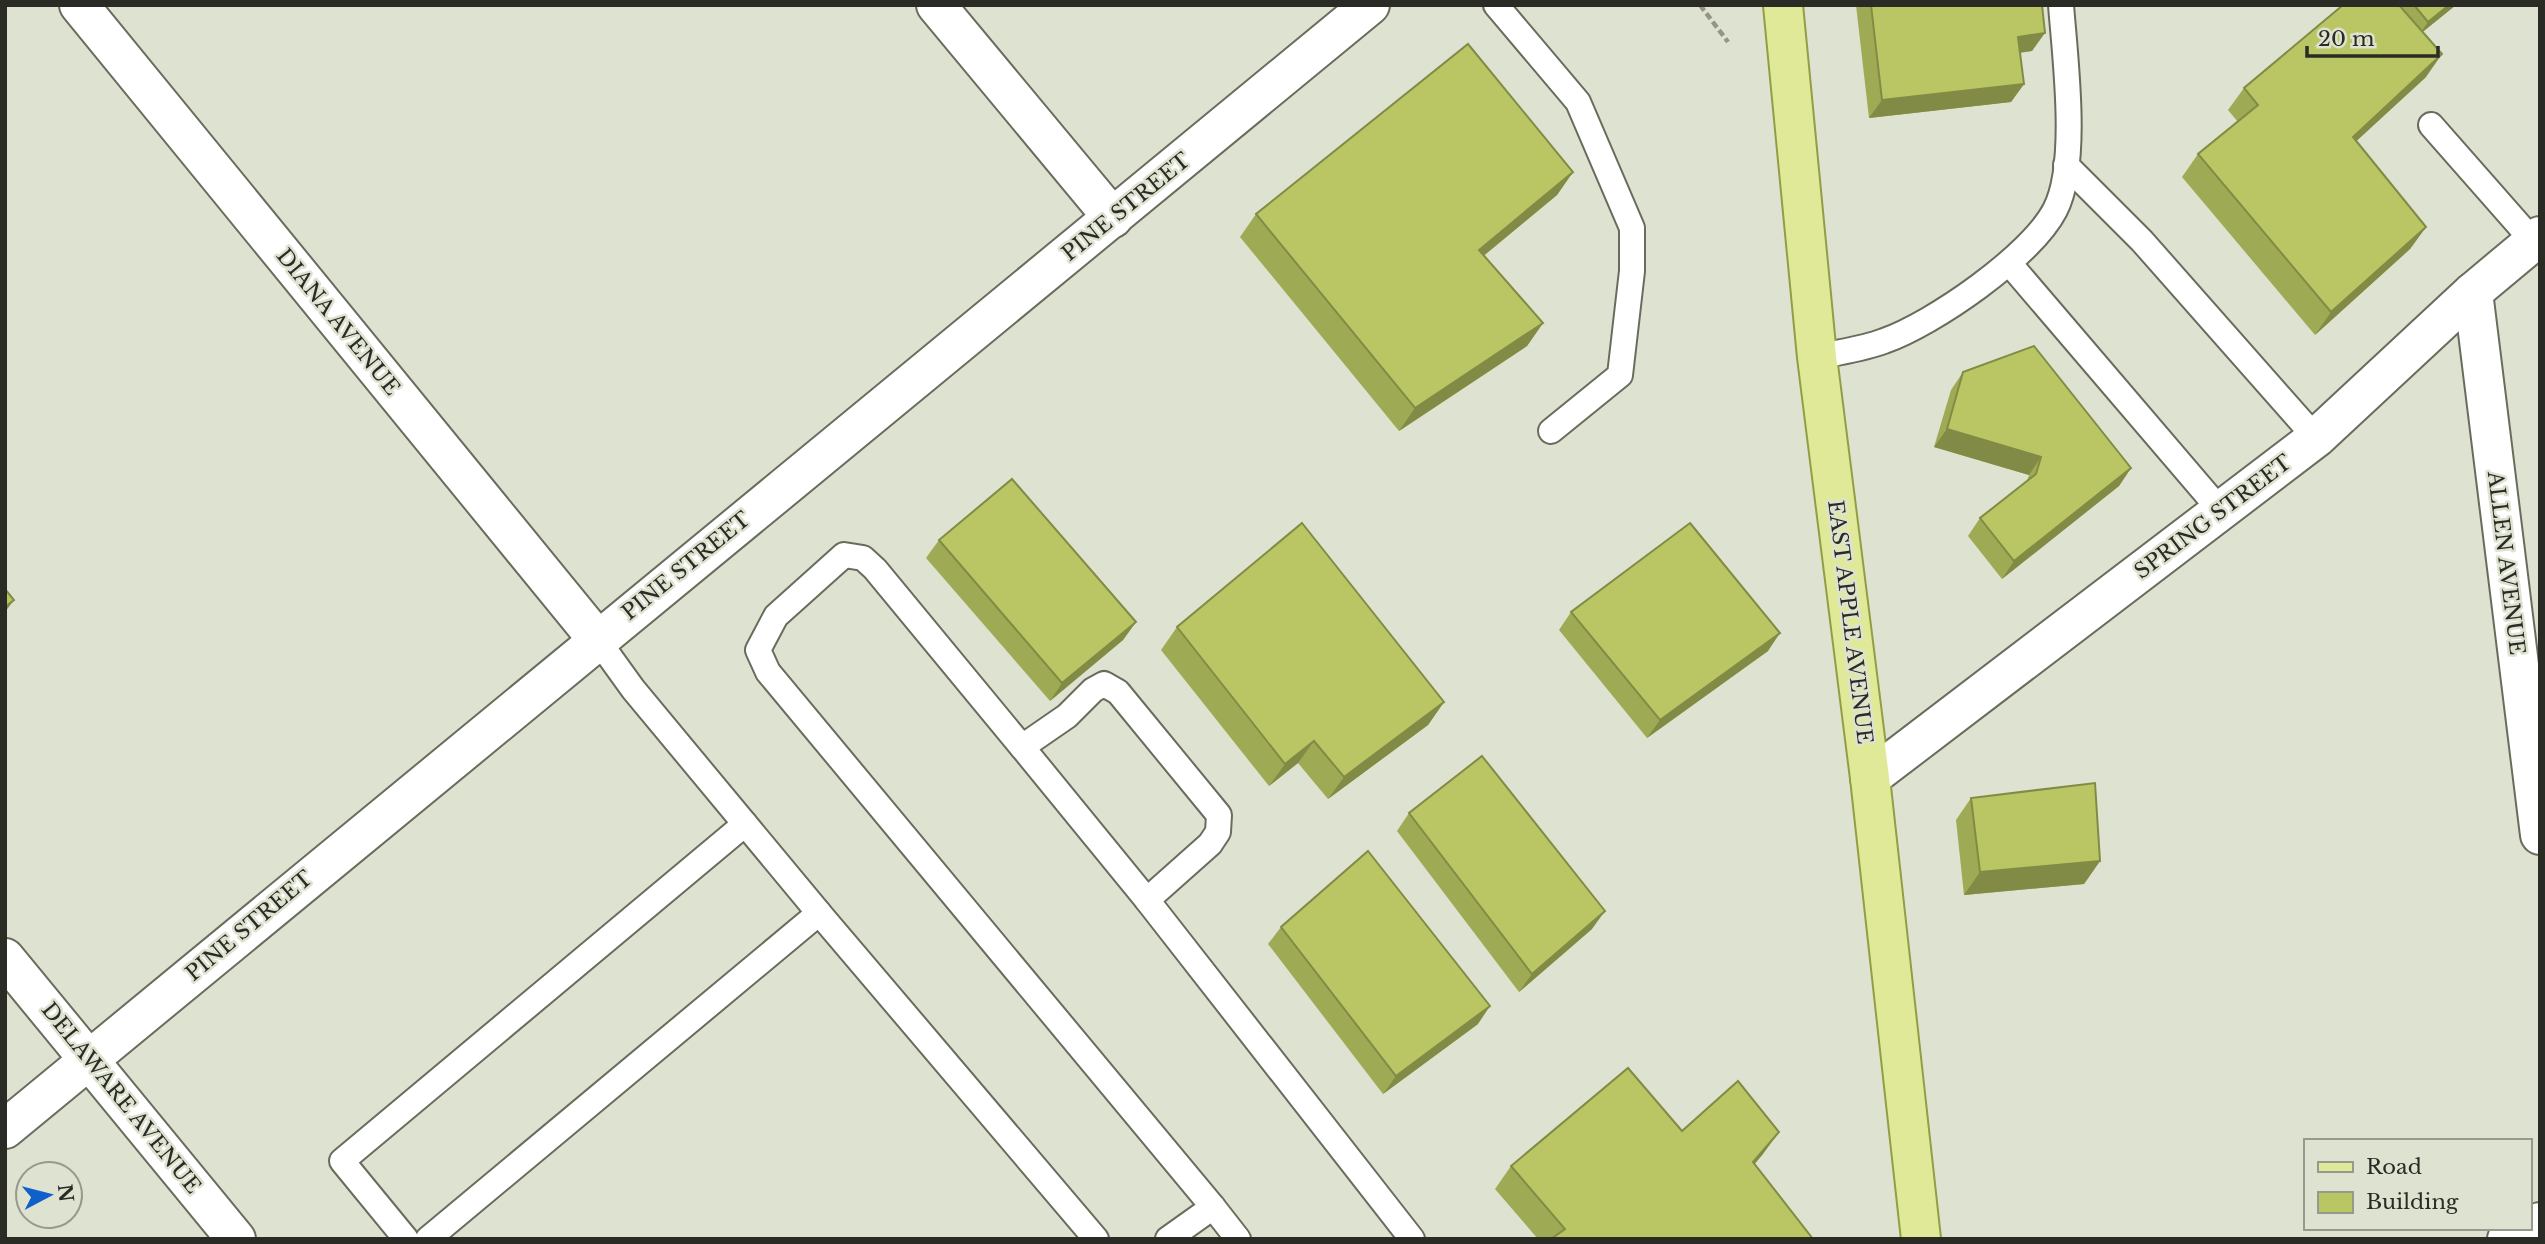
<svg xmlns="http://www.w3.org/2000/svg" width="2545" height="1244" font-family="'Libre Baskerville',serif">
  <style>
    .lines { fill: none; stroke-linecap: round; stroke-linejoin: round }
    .lane-casing { stroke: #696c5d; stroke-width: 28 }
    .street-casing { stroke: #696c5d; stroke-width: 42 }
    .primary-casing { stroke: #939d44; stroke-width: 42 }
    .path { stroke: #929588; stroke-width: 4.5; stroke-dasharray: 7 3.5; stroke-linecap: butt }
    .lane { stroke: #fff; stroke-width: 24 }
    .street { stroke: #fff; stroke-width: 38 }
    .primary { stroke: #e0e998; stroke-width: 38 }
    .wall { fill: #9faa55 }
    .shaded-wall { fill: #828b45 }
    .building { fill: #b9c663; stroke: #828b45; stroke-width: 2 }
    .labels { text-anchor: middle; stroke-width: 5; stroke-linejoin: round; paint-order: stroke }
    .street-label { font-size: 21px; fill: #2a2b25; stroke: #dee2d0 }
  </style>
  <rect width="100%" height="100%" fill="#dee2d0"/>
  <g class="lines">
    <defs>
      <g id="lane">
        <polyline points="1496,5 1578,102 1632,228 1632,271 1620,375 1551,431"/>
        <polyline points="2431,125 2533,241"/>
        <polyline points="2066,165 2142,241 2316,438"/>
        <polyline points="2009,263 2221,511"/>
        <path d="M1817 357C1839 352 1863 349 1884 341 1933 324 2031 256 2055 210 2079 164 2065 58 2061 5"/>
        <polyline points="597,639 633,689 819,913"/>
        <polyline points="1022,747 1147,900"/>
        <polyline points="1213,1207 1238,1239"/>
        <polyline points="406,1239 342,1161 745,824"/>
        <polyline points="428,1239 819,913 1096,1239"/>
        <polyline points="1168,1239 1213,1207 768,672 758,650 776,616 844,555 863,558 875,569 1022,747 1067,716 1093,690 1104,684 1118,692 1219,815 1218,832 1210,844 1147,900 1412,1239"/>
      </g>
      <g id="street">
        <polyline points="79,5 597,639"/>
        <polyline points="936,5 1113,218"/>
        <polyline points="2473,292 2540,835"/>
        <polyline points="1870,778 2316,438 2473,292 2540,236"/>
        <polyline points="5,958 236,1239"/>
        <polyline points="5,1129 1370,5"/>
        <polyline points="2507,1239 2520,1237 2540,1222"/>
      </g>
      <polyline id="primary" points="1783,5 1817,357 1870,778 1921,1239"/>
    </defs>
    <use href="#lane" class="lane-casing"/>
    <use href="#street" class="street-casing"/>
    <use href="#primary" class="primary-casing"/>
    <polyline class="path" points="1700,5 1728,42"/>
    <use href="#lane" class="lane"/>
    <use href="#street" class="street"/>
    <use href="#primary" class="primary"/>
  </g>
  <g class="wall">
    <polygon points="1856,5 2042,5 2032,51 2020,53 2024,84 2011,102 1869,118"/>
    <polygon points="2343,5 2456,5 2422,32 2426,77 2356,141 2426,227 2410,249 2315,335 2182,177 2198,154 2238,122 2228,110 2244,88"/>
    <polygon points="1573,172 1557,195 1484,255 1543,323 1527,346 1399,431 1240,237 1256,214"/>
    <polygon points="1963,372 2131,468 2119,486 2002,579 1968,536 1980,518 2027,481 2029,475 1934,447 1951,390"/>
    <polygon points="939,540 1136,622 1123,640 1050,701 926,558"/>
    <polygon points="1571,612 1768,651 1647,738 1559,630"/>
    <polygon points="1177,627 1444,702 1428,725 1328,799 1298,763 1269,786 1161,650"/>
    <polygon points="1971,798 2100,861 2084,884 1964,895 1956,820"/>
    <polygon points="1409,813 1592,929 1519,992 1397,831"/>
    <polygon points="1281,927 1478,1024 1383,1094 1268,944"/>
    <polygon points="1763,1154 1754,1164 1813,1239 1538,1239 1495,1189 1511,1166"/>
  </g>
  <g class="shaded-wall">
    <polygon points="2449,5 2456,5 2419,35 2428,22"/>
    <polygon points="2045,33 2032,51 2006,54 2018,37"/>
    <polygon points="2442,54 2426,77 2337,159 2353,137"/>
    <polygon points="2024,84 2011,102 1869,118 1882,100"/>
    <polygon points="1573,172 1557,195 1463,273 1479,250"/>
    <polygon points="2426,227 2410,249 2315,335 2331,312"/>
    <polygon points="1543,323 1527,346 1399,431 1415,408"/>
    <polygon points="1947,429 2041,457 2029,475 1934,447"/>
    <polygon points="2131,468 2119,486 2002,579 2014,561"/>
    <polygon points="14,600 5,612 5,607"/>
    <polygon points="1136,622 1123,640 1050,701 1062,683"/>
    <polygon points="1780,633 1768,651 1647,738 1660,720"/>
    <polygon points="1444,702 1428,725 1328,799 1344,777"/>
    <polygon points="1314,741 1298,763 1269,786 1285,764"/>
    <polygon points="2100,861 2084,884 1964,895 1980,872"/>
    <polygon points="1605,911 1592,929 1519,992 1532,974"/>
    <polygon points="1490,1006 1478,1024 1383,1094 1396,1076"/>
    <polygon points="1779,1132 1763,1154 1737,1185 1753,1162"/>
  </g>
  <g class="building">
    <polygon points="1871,5 2042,5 2045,33 2018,37 2024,84 1882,100"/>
    <polygon points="2343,5 2399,5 2442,54 2353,137 2426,227 2331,312 2198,154 2258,105 2244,88"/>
    <polygon points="2414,5 2449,5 2428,22"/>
    <polygon points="1468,44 1573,172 1479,250 1543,323 1415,408 1256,214"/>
    <polygon points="2034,346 2131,468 2014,561 1980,518 2036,474 2041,457 1947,429 1963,372"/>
    <polygon points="1012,479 1136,622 1062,683 939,540"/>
    <polygon points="1302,523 1444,702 1344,777 1314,741 1285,764 1177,627"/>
    <polygon points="1690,523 1780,633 1660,720 1571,612"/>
    <polygon points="5,589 14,600 5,607"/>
    <polygon points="1482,756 1605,911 1532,974 1409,813"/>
    <polygon points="2095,783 2100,861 1980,872 1971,798"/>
    <polygon points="1368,851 1490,1006 1396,1076 1281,927"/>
    <polygon points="1628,1068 1682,1131 1738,1081 1779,1132 1753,1162 1813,1239 1551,1239 1565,1229 1511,1166"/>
  </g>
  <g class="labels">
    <g class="street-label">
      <text transform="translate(1126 207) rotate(-39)" y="7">PINE STREET</text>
      <text transform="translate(338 322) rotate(51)" y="7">DIANA AVENUE</text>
      <text transform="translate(2213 517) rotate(-37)" y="7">SPRING STREET</text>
      <text transform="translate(2506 563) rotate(83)" y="7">ALLEN AVENUE</text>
      <text transform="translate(686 566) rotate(-39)" y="7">PINE STREET</text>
      <text transform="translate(1850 622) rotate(83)" y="7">EAST APPLE AVENUE</text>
      <text transform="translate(249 926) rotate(-40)" y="7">PINE STREET</text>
      <text transform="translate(121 1098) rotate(51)" y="7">DELAWARE AVENUE</text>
    </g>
  </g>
  <rect width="2545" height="1244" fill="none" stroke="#2a2b25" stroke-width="14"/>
  <rect x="2304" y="1139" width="228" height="91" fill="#dee2d0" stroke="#96998c" stroke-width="2"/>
  <rect x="2318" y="1162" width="35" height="10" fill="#e0e998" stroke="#96998c" stroke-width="2"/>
  <text x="2366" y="1174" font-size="21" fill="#2a2b25">Road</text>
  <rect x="2318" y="1192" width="35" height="21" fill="#b9c663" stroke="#96998c" stroke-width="2"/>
  <text x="2366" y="1209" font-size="21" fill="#2a2b25">Building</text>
  <g transform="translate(49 1195) rotate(83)"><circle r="33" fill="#dee2d0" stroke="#96998c" stroke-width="2"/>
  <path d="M0-5L12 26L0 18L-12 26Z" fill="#0f60ca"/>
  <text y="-10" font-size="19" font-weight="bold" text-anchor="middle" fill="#2a2b25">N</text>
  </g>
  <path d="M2307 46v10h131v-10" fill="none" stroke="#2a2b25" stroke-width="3.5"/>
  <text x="2318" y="46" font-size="21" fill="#2a2b25" stroke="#dee2d0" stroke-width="5" paint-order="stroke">20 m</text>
</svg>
